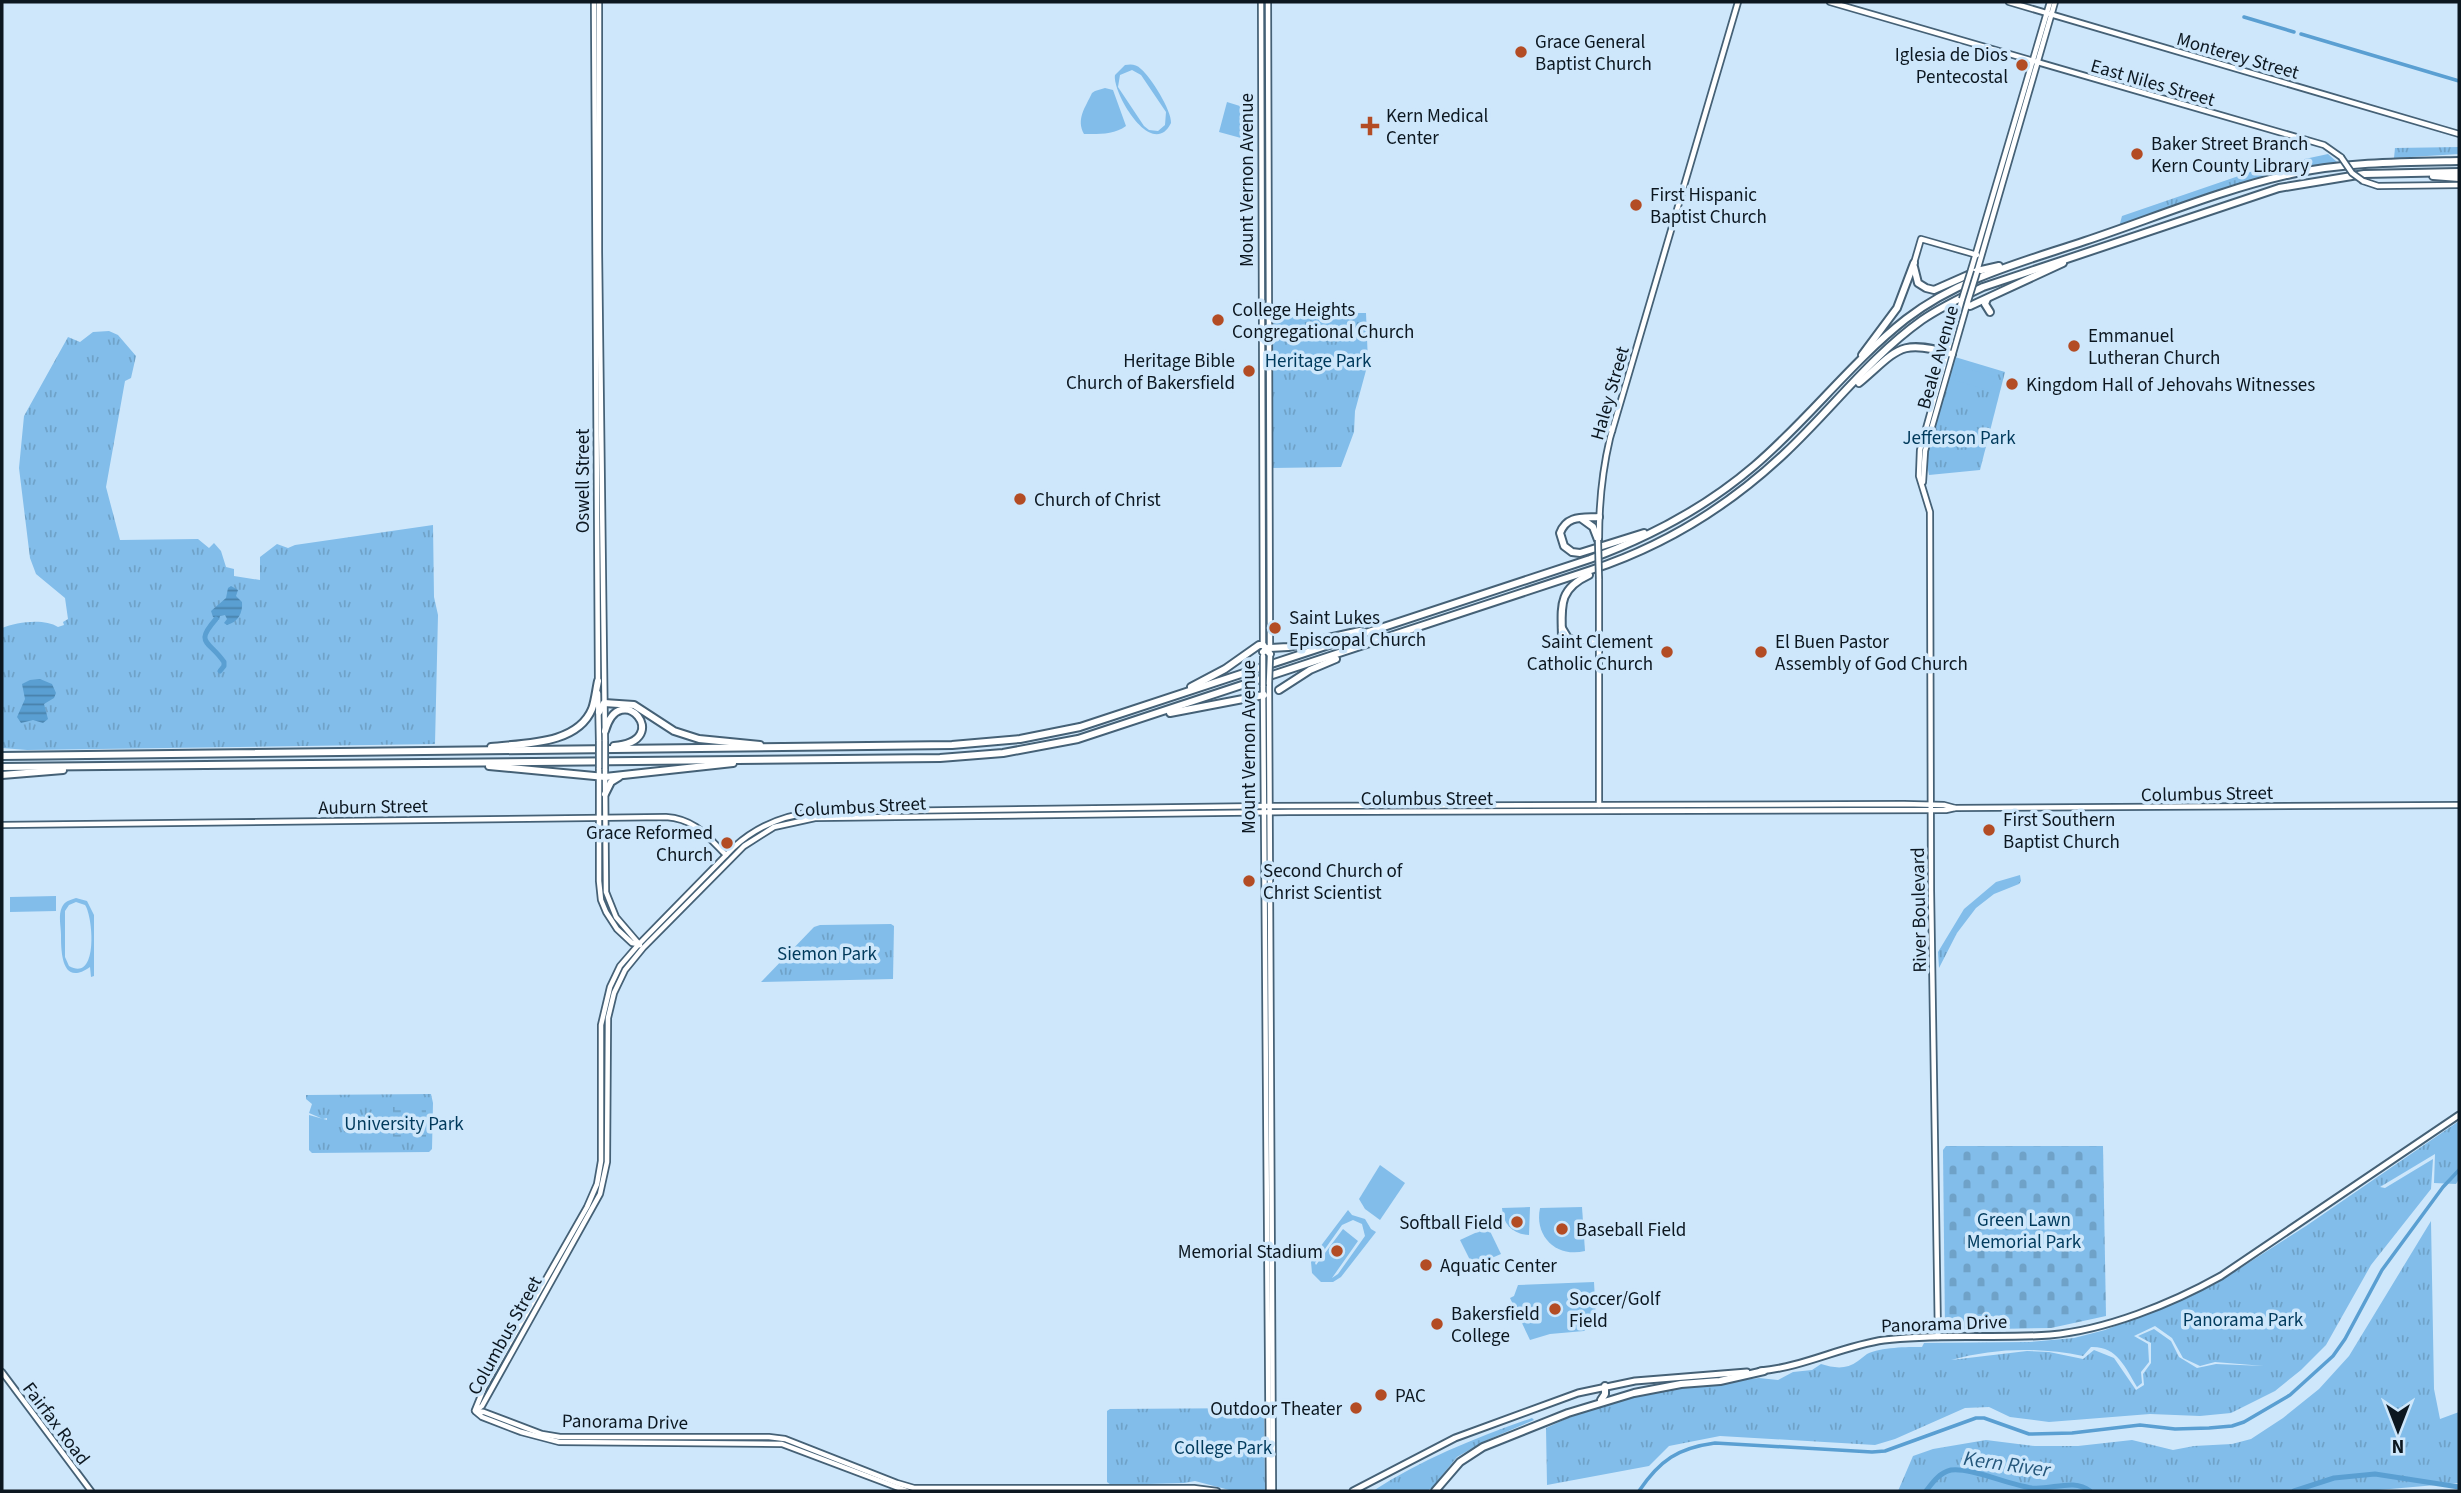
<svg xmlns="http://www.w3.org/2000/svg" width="2461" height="1493" font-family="'Source Sans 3',sans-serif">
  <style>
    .grass { fill: url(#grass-tufts); fill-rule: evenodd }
    .wetland { fill: url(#wetland-marsh) }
    .cemetery { fill: url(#cemetery-stones) }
    .garden { fill: #82bdea; fill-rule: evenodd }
    .water { fill: url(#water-rules) }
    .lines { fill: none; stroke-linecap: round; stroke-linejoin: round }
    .canal { stroke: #5a9fd2; stroke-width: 3.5 }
    .river { stroke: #5a9fd2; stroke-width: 5 }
    .secondary-casing { stroke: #456176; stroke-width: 8 }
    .primary-casing { stroke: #456176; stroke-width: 9 }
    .motorway-casing { stroke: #456176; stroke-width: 10 }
    .secondary { stroke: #fff; stroke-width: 4.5 }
    .primary { stroke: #fff; stroke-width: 5 }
    .motorway { stroke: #fff; stroke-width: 6 }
    .secondary-bridge-casing { stroke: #456176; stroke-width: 8; stroke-linecap: butt }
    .secondary-bridge { stroke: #fff; stroke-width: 4.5 }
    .poi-dot { fill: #b34c24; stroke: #cee7fb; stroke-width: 2.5 }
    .labels { text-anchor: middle; stroke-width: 7; stroke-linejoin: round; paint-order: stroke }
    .poi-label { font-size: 19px; fill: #0c1720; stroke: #cee7fb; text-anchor: start }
    .street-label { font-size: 19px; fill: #0c1720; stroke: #cee7fb }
    .park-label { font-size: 19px; fill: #003a5c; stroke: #cee7fb }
    .water-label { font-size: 21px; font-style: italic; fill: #25577b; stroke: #cee7fb }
  </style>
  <defs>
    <pattern id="grass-tufts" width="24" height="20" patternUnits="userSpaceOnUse" patternTransform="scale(1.75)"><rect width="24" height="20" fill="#82bdea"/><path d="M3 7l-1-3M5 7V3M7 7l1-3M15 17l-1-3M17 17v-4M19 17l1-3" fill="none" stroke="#6fa2c8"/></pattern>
    <pattern id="wetland-marsh" width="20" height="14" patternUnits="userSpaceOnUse" patternTransform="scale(1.75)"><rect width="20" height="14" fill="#82bdea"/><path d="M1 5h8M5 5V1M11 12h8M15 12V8" fill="none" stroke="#6fa2c8"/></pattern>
    <pattern id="cemetery-stones" width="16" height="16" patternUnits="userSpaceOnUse" patternTransform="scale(1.75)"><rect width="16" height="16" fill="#82bdea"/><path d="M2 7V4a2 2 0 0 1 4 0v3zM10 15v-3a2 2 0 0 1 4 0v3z" fill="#6fa2c8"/></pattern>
    <pattern id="water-rules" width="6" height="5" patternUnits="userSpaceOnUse" patternTransform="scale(1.75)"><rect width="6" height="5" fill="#5a9fd2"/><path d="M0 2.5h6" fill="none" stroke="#4981aa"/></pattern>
  </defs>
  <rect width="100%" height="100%" fill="#cee7fb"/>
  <g class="grass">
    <polygon points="2459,147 2459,154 2394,158 2395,148"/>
    <polygon points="2328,154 2337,162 2262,177 2119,227 2122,216 2262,168"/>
    <polygon points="1272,313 1366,313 1368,363 1355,411 1354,432 1341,467 1272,468"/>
    <path d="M109 331 118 335 136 356 131 378 125 381 106 487 120 540 198 539 209 548 214 543 221 551 226 567 234 569V576L260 580V557L277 544 288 548 295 545 433 525 434 597 438 615 435 744 27 750 2 748V628C17 622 44 618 58 627L64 625 63 622 68 619 65 598 36 574 30 558 19 468 24 416 68 337 80 342 93 332Z"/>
    <polygon points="1955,357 2005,372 1980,470 1929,475 1926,459 1927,445"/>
    <polygon points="2020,875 2021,881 2019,884 1994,894 1976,908 1957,933 1939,968 1938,952 1964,909 1996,882"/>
    <polygon points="891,924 894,926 893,979 761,982 814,927 820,925"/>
    <polygon points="431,1094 433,1103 432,1149 429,1152 312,1153 309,1150 309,1115 327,1120 327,1118 323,1119 309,1113 312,1104 306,1099 306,1095"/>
    <path d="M2459 1121V1179L2456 1184 2434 1183 2435 1154 2380 1187 2385 1188 2433 1159 2431 1189 2371 1265 2326 1345 2301 1370 2275 1391 2231 1413 2200 1416 2150 1414 2049 1422 2010 1417 1989 1407 1965 1408 1895 1439 1875 1445 1720 1436 1669 1446 1649 1466 1547 1485 1546 1428 1583 1411 1658 1391 1759 1378 1778 1380 1793 1372 1812 1370 1821 1364C1834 1368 1846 1370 1858 1361 1861 1359 1864 1356 1867 1354 1881 1347 1907 1347 1922 1347L1924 1343 2030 1342 2074 1338 2105 1330 2189 1297 2217 1283 2306 1226ZM2155 1326 2172 1338 2183 1358 2200 1366 2215 1362 2264 1366 2216 1364 2197 1368 2179 1357 2171 1341 2154 1329 2138 1336 2151 1343V1363L2143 1374 2144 1385 2136 1390 2114 1358 2094 1350 2083 1359 2049 1352 2027 1351 1951 1360C1995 1348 2038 1347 2083 1356L2091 1347C2117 1346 2125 1367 2137 1387L2142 1383 2141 1372 2149 1362 2148 1344 2134 1336Z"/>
    <polygon points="2431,1221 2434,1389 2440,1419 2459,1412 2459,1483 2367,1491 1898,1491 1913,1456 1933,1449 1986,1440 2035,1446 2078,1446 2132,1440 2173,1450 2194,1446 2232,1444 2251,1439 2283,1418 2319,1389 2349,1356"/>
    <polygon points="1261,1408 1264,1411 1265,1491 1233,1491 1195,1481 1184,1483 1111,1485 1107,1482 1107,1411 1110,1409"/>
    <path d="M1532 1418 1534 1420 1485 1441 1457 1457 1432 1488 1427 1491H1373C1422 1459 1478 1437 1532 1418Z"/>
  </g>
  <rect class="wetland" x="393" y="1107" width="33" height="33"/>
  <polygon class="cemetery" points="1946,1146 2103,1146 2106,1316 2051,1328 1945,1330 1943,1150"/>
  <g class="garden">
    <path d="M1125 65C1131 64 1136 64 1141 69 1151 77 1172 111 1171 123 1152 161 1112 92 1115 75ZM1132 70 1141 75 1166 112 1165 125 1158 131 1149 130 1144 126 1118 87 1120 75Z"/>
    <path d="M1105 88 1113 90 1126 126C1114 135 1098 134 1084 134 1076 119 1085 108 1092 93L1095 91Z"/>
    <polygon points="1227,102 1256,111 1252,125 1245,124 1241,138 1219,132"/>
    <polygon points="1959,366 1995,377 1991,391 1954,380"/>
    <polygon points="56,896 56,911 10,912 10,897"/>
    <path d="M76 898 87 901 94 915V976L91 977 90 967C62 987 61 953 61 935 61 926 58 915 62 907 65 901 70 900 76 898ZM76 902 85 905C93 916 99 983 69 966L65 957V911L69 905Z"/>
    <polygon points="1380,1165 1405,1183 1380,1220 1365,1209 1359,1199"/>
    <path d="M1530 1207 1529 1235C1512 1234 1503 1224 1502 1208Z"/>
    <path d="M1582 1207 1585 1251C1557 1258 1534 1237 1540 1208Z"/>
    <path d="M1348 1210 1352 1215 1365 1219 1371 1229 1376 1232 1341 1277 1333 1282H1321L1312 1273 1311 1262 1314 1255ZM1353 1220 1362 1224 1365 1236 1338 1274 1332 1278 1358 1241 1343 1229 1316 1265 1315 1263 1342 1225Z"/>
    <polygon points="1488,1227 1501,1254 1473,1266 1460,1240"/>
    <polygon points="1594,1282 1596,1320 1584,1331 1550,1334 1530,1340 1510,1298 1514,1296 1518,1285"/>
  </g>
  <g class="water">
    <path d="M231 586 238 590 236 596 242 602C243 613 238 622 227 625L224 623 227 619 225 615 220 616 219 620 213 617 211 611 226 598 228 588Z"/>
    <polygon points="40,679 52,684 56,693 54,698 44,704 48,719 43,723 33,720 21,723 17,717 25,699 22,684 30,680"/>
  </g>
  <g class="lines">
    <g class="canal">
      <polyline points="2244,17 2294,32"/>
      <polyline points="2301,34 2459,81"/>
      <path d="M1639 1491C1660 1460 1678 1448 1715 1443L1872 1452 1885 1451 1976 1418H1984L2029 1434 2072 1433 2140 1425 2175 1429 2209 1428 2232 1426 2244 1422 2290 1395 2333 1356 2345 1339 2382 1270 2443 1187 2459 1170"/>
    </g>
    <g class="river">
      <path d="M216 619C194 644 209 640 224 662V666L220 671"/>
      <path d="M1926 1491C1933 1482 1939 1473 1951 1470 1969 1467 2010 1485 2032 1488 2052 1490 2074 1478 2090 1491"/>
      <polyline points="2294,1491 2334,1478 2375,1474 2459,1487"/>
    </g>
    <defs>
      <g id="secondary">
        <polyline points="594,2 598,681"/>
        <polyline points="599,2 599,252 605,741"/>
        <polyline points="1261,2 1263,645"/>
        <polyline points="1268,2 1270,648"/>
        <polyline points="1830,2 2324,145 2341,157"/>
        <polyline points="2009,2 2459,134"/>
        <polyline points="2363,181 2378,186 2459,185"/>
        <polyline points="1914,263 1921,239 1977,255"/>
        <polyline points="1971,270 2050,2"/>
        <polyline points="1977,271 2055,2"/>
        <polyline points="1599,424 1608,426 1612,431"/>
        <polyline points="1923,482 1925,451 1968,301"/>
        <path d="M1599 538C1599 503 1602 472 1610 438L1738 2"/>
        <polyline points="1599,579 1599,805"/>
        <polyline points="1575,641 1599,641"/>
        <polyline points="1269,684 1273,1491"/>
        <polyline points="1263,686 1269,1491"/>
        <polyline points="598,693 599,741"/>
        <polyline points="599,768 599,881 601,900 606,912 617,929 632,943 638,944"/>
        <polyline points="605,769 606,892 616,917 640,945"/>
        <path d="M2 825 666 817C695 819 707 836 726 855"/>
        <polyline points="1938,1337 1931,891 1930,512 1919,476 1920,450 1962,299"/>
        <polyline points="2,1372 91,1491"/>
        <path d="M475 1410 484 1388 587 1207 597 1184 601 1161V1025L610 987 620 966 639 944 734 847C757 826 784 815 815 812L1270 806 1904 804 1944 805 1955 808"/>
        <polyline points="475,1411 482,1406 600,1194 607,1162 608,1018 614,993 625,970 643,948 744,846 774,827 815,818 1289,812 1946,810 1955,808 2459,805"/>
        <polyline points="476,1411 484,1412 542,1434 560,1437 769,1437 785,1439 897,1483 914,1488 1194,1488 1217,1491"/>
        <polyline points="476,1412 482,1417 521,1432 559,1442 782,1444 907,1491"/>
      </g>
      <g id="primary">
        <path d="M1760 1371C1804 1367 1842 1346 1884 1340 1939 1333 1995 1339 2050 1335 2106 1330 2171 1304 2221 1276L2459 1115"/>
        <polyline points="1353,1491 1455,1438 1578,1393 1635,1381 1747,1372"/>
      </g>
      <g id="motorway">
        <polyline points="2433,176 2459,178"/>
        <polyline points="1914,267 1918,283 1926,288 1934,290 1977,271 1999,266"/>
        <polyline points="1987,299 1985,304 1990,312"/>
        <polyline points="1970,306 2063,263"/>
        <polyline points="1862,355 1897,308 1914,263"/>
        <path d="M1859 383C1898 350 1899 338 1952 354"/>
        <path d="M1599 517C1582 518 1567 515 1560 533L1564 546 1572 552 1580 553 1644 533"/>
        <polyline points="1582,519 1593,527 1598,540"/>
        <polyline points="1562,628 1568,638 1575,641"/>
        <path d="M1562 641C1562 609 1556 590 1589 575"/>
        <polyline points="1263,652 1268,648 1288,647 1360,631"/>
        <polyline points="1191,687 1225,669 1259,645 1263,645 1270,654"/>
        <polyline points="1279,690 1310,670 1336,659"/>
        <polyline points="599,712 604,703 634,705 674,731 699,739 760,745"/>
        <polyline points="1170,713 1264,695"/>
        <path d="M605 731C620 677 675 741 614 746"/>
        <path d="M491 747C524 743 577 745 592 709 595 701 596 690 598 681"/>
        <path d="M2 756 952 745 1020 739 1080 727 1590 559C1650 537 1706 507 1754 466 1808 420 1851 362 1906 319 1959 278 2023 262 2085 241 2151 219 2223 189 2291 174 2346 162 2403 162 2459 161"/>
        <polyline points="489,766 605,777 733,763"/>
        <path d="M2 767 940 758 1003 753 1078 739 1591 570C1664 546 1729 506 1785 453 1831 410 1870 357 1922 320 1941 307 1962 297 1983 287L2279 188 2364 174 2459 172"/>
        <polyline points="2,775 63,770"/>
        <polyline points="605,794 611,782 619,777"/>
        <polyline points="1601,1400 1605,1394 1605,1386"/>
        <polyline points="1435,1491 1460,1462 1483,1447 1568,1413 1634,1393 1681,1384 1720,1381 1764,1371"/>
      </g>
    </defs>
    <use href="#secondary" class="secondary-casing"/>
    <use href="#primary" class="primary-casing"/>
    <use href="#motorway" class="motorway-casing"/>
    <use href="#secondary" class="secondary"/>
    <use href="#primary" class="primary"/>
    <use href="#motorway" class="motorway"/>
    <defs>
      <g id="secondary-bridge">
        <polyline points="2341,157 2352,173 2363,181"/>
        <polyline points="1962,299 1971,270"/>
        <polyline points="1968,301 1977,272"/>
        <polyline points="1598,540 1599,579"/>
        <polyline points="1263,656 1263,686"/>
        <polyline points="1269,684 1270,656"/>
        <polyline points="599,741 599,768"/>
        <polyline points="605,741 605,769"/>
      </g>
    </defs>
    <use href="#secondary-bridge" class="secondary-bridge-casing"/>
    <use href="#secondary-bridge" class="secondary-bridge"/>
  </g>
  <g class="poi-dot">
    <circle cx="1521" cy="52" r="7"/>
    <circle cx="2022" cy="65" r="7"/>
    <path d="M1366.5 115.5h7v7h7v7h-7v7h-7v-7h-7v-7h7z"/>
    <circle cx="2137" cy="154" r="7"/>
    <circle cx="1636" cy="205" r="7"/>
    <circle cx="1218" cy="320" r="7"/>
    <circle cx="2074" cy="346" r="7"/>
    <circle cx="1249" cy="371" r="7"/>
    <circle cx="2012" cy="384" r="7"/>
    <circle cx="1020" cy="499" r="7"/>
    <circle cx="1275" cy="628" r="7"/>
    <circle cx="1667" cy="652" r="7"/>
    <circle cx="1761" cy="652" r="7"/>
    <circle cx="1989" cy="830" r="7"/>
    <circle cx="727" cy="843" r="7"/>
    <circle cx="1249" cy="881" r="7"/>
    <circle cx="1517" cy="1222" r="7"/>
    <circle cx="1562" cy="1229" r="7"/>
    <circle cx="1337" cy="1251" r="7"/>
    <circle cx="1426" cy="1265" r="7"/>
    <circle cx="1555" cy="1309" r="7"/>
    <circle cx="1437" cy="1324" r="7"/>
    <circle cx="1381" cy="1395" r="7"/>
    <circle cx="1356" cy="1408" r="7"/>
  </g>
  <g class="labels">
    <g class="poi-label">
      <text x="1535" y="48">Grace General<tspan x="1535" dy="22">Baptist Church</tspan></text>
      <text x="2008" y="61" text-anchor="end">Iglesia de Dios<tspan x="2008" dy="22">Pentecostal</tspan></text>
      <text x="1386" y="122">Kern Medical<tspan x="1386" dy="22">Center</tspan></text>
      <text x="2151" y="150">Baker Street Branch<tspan x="2151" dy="22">Kern County Library</tspan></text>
      <text x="1650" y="201">First Hispanic<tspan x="1650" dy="22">Baptist Church</tspan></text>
      <text x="1232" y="316">College Heights<tspan x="1232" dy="22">Congregational Church</tspan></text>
      <text x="2088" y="342">Emmanuel<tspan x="2088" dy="22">Lutheran Church</tspan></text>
      <text x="1235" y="367" text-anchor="end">Heritage Bible<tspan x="1235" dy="22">Church of Bakersfield</tspan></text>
      <text x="2026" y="391">Kingdom Hall of Jehovahs Witnesses</text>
      <text x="1034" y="506">Church of Christ</text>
      <text x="1289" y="624">Saint Lukes<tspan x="1289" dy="22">Episcopal Church</tspan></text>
      <text x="1653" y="648" text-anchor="end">Saint Clement<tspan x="1653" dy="22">Catholic Church</tspan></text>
      <text x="1775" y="648">El Buen Pastor<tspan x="1775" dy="22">Assembly of God Church</tspan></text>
      <text x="2003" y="826">First Southern<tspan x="2003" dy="22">Baptist Church</tspan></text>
      <text x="713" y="839" text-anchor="end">Grace Reformed<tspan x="713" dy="22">Church</tspan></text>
      <text x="1263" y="877">Second Church of<tspan x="1263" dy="22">Christ Scientist</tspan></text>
      <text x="1503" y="1229" text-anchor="end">Softball Field</text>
      <text x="1576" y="1236">Baseball Field</text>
      <text x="1323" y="1258" text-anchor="end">Memorial Stadium</text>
      <text x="1440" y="1272">Aquatic Center</text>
      <text x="1569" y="1305">Soccer/Golf<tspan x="1569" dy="22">Field</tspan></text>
      <text x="1451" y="1320">Bakersfield<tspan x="1451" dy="22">College</tspan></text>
      <text x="1395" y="1402">PAC</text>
      <text x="1342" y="1415" text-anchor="end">Outdoor Theater</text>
    </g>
    <g class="street-label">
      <text transform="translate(2238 55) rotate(16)" y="7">Monterey Street</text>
      <text transform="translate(2153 82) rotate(16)" y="7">East Niles Street</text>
      <text transform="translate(1246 180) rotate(-90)" y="7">Mount Vernon Avenue</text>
      <text transform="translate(1937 357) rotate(-74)" y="7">Beale Avenue</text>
      <text transform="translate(1609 393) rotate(-74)" y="7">Haley Street</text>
      <text transform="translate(582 481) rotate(-90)" y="7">Oswell Street</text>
      <text transform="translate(1248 747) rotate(-90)" y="7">Mount Vernon Avenue</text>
      <text transform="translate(2207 793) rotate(-1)" y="7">Columbus Street</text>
      <text x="1427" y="805">Columbus Street</text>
      <text transform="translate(373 806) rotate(-1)" y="7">Auburn Street</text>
      <text transform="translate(860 806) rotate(-3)" y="7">Columbus Street</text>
      <text transform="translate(1918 910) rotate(-91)" y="7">River Boulevard</text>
      <text transform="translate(1944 1323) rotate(-2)" y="7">Panorama Drive</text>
      <text transform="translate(504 1335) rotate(-61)" y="7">Columbus Street</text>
      <text transform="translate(625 1421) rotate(1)" y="7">Panorama Drive</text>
      <text transform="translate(57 1423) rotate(53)" y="7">Fairfax Road</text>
    </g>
    <g class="park-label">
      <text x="1318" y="367">Heritage Park</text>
      <text x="1959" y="444">Jefferson Park</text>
      <text x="827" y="960">Siemon Park</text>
      <text x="404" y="1130">University Park</text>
      <text x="2024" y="1226">Green Lawn<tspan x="2024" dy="22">Memorial Park</tspan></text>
      <text x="2243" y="1326">Panorama Park</text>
      <text x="1223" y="1454">College Park</text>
    </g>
    <g class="water-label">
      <text transform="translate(2007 1464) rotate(8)" y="7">Kern River</text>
    </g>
  </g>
  <rect width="2461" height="1493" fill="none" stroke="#0c1720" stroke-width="7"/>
  <g transform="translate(2398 1430) rotate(180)" stroke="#cee7fb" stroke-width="5" paint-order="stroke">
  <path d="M0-5L12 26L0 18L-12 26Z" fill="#0c1720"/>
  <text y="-10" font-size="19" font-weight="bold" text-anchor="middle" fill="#0c1720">N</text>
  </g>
</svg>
